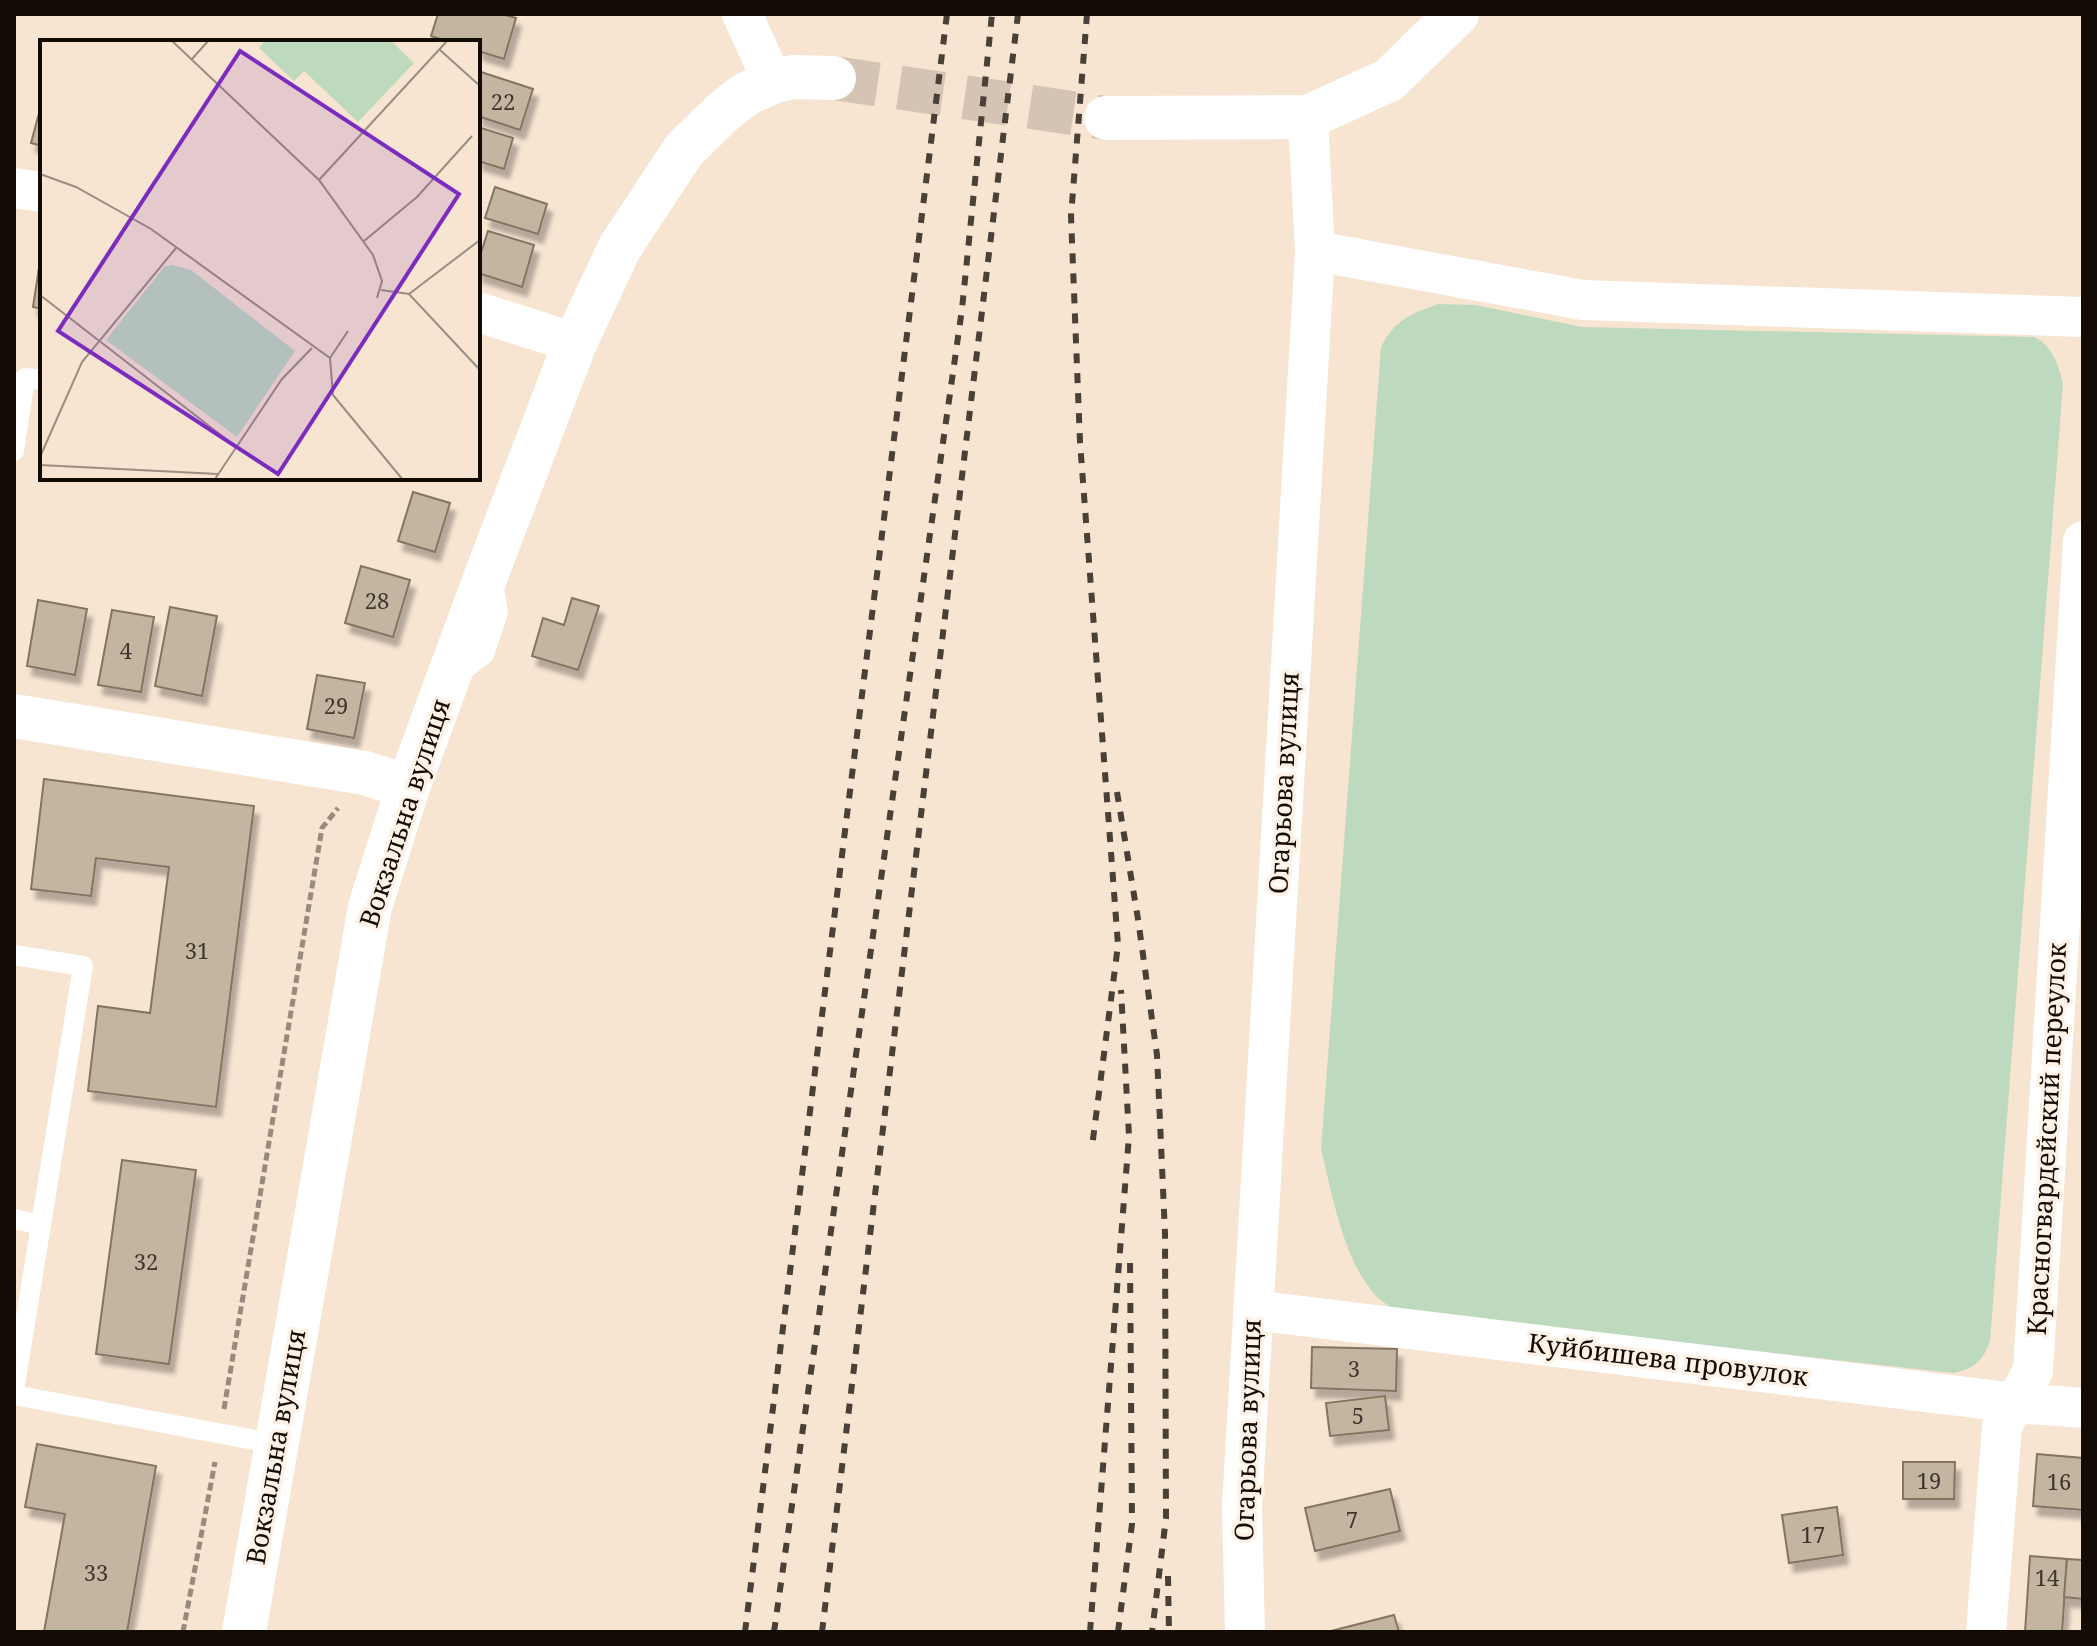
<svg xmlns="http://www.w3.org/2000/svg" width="2097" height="1646" font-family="'Noto Serif',serif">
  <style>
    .green { fill: #bedabe }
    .building { fill: #c4b5a1; stroke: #837562; stroke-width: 2; filter: url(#shadow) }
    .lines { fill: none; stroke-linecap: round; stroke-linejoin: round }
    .primary-tunnel { stroke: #d5c3b3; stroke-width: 44; stroke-dasharray: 44 22; stroke-linecap: butt }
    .path { stroke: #988a7c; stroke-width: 5; stroke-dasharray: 8 4; stroke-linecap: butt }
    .service { stroke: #fff; stroke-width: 20 }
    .minor { stroke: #fff; stroke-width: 40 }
    .tertiary { stroke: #fff; stroke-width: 44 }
    .primary { stroke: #fff; stroke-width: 44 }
    .rail { stroke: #4a4038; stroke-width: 6; stroke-dasharray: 10 10; stroke-linecap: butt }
    .labels { text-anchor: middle; stroke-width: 7; stroke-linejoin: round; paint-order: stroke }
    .number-label { font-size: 22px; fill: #3e362d }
    .street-label { font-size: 26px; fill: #120b06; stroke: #fef2e7 }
    .inset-road { fill: none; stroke: #9b8d80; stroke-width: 2 }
    .view { fill: #7b2cbf; fill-opacity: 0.15; stroke: #7b2cbf; stroke-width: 4 }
    .inset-edge { fill: none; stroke: #120b06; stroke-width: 4 }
  </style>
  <defs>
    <filter id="shadow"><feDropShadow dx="5" dy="9" stdDeviation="2" flood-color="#0004"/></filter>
  </defs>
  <rect width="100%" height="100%" fill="#f7e4d1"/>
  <path class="green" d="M1438 304 1476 305 1582 327 2034 337C2052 345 2058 364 2063 383L1990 1341C1983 1361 1974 1369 1953 1373L1396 1311C1389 1306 1381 1301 1376 1296 1343 1260 1333 1196 1321 1150L1381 347C1396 319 1409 315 1438 304Z"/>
  <g class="building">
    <polygon points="438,14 502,14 516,18 504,59 478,51 478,42 450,42 431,36"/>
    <polygon points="478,71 533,89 520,130 478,116"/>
    <polygon points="42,102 42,146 31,143"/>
    <polygon points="478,127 513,138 504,169 478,161"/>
    <polygon points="495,187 547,204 538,234 485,218"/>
    <polygon points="488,231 534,245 522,287 478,273 478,262"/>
    <polygon points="42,248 42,309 33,307"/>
    <polygon points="413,492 450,503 435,552 398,541"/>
    <polygon points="361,566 410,580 393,637 345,623"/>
    <polygon points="572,598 599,606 578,670 532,656 543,618 564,625"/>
    <polygon points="38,600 87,609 75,675 27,666"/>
    <polygon points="170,607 217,616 202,696 155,686"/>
    <polygon points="112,610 154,617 141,692 98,685"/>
    <polygon points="317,675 365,683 354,738 307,729"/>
    <polygon points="44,779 254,806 216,1107 88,1091 98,1006 150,1013 169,867 96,858 91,896 31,889"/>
    <polygon points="122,1160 196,1170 169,1364 96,1354"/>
    <polygon points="1312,1347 1397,1349 1396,1391 1311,1388"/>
    <polygon points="1385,1396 1389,1430 1330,1436 1326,1403"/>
    <polygon points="37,1444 156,1466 127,1632 44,1632 65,1514 25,1507"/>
    <polygon points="2037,1454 2083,1458 2083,1510 2033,1506"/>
    <polygon points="1903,1462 1955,1462 1954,1499 1903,1499"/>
    <polygon points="1390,1489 1400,1531 1315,1551 1305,1508"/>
    <polygon points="1837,1507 1843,1555 1789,1563 1782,1515"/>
    <polygon points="2030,1556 2067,1559 2062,1632 2025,1632"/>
    <polygon points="2067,1559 2083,1560 2083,1599 2064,1597"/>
    <polygon points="1394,1615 1399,1632 1327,1632"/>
  </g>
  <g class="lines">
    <polyline class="primary-tunnel" points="834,78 1106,118"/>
    <g class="path">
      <polyline points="224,1409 322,828 338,808"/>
      <polyline points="183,1632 215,1462"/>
    </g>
    <g class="service">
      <polyline points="14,451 25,378 42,380"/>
      <polyline points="457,675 484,654 498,613 493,583"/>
      <polyline points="14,955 83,966 14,1391"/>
      <polyline points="14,1219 41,1225"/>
      <polyline points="14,1395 276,1444"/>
    </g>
    <g class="minor">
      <polyline points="742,14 773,82"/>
      <polyline points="14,188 42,192"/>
      <polyline points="1315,251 1583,300 2083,317"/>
      <polyline points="478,312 575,343"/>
      <polyline points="1253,1310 2016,1403 2083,1408"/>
      <polyline points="1245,1632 1242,1506 1315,251 1308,117"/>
      <polyline points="1986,1632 2002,1426 2033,1371 2083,541"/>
    </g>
    <polyline class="tertiary" points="14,716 365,773 408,787"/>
    <g class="primary">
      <polyline points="1106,118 1308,117 1389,80 1457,14"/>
      <polyline points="244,1632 370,907 408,787 490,565 575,343 620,247 684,150 724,111 746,94 773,82 793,77 834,78"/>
    </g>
    <g class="rail">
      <polyline points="1087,14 1071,216 1080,442 1118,945 1092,1147"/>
      <polyline points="1117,792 1138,919 1157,1055 1165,1233 1166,1518 1152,1632"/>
      <polyline points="1168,1576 1169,1632"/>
      <polyline points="745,1632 947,14"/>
      <polyline points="774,1632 962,309 992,14"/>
      <polyline points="822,1632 1018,14"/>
      <polyline points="1090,1632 1129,1136 1121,990"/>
      <polyline points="1118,1632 1132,1524 1130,1257"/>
    </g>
  </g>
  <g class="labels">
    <g class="number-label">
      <text x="503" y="110">22</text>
      <text x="377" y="609">28</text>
      <text x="126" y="659">4</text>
      <text x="336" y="714">29</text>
      <text x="197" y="959">31</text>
      <text x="146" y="1270">32</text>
      <text x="1354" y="1377">3</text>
      <text x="1358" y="1424">5</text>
      <text x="1929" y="1489">19</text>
      <text x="2059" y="1490">16</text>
      <text x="1352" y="1528">7</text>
      <text x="1813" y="1543">17</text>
      <text x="96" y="1581">33</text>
      <text x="2047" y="1586">14</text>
    </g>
    <g class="street-label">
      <text transform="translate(1284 783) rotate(-87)" y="9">Огарьова вулиця</text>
      <text transform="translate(405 813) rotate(-72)" y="9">Вокзальна вулиця</text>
      <text transform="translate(2047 1139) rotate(-87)" y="9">Красногвардейский переулок</text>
      <text transform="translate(1668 1360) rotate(7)" y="9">Куйбишева провулок</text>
      <text transform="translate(1248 1430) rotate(-88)" y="9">Огарьова вулиця</text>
      <text transform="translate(276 1447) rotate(-80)" y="9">Вокзальна вулиця</text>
    </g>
  </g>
  <g transform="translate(40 40)">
    <rect width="440" height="440" fill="#f7e4d1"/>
    <path d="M226 0H350L374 23 318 82 264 31 254 41 219 8ZM132 225 151 230 255 311 197 397 66 300 124 227Z" fill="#bedabe"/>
    <path class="inset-road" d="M131 0 279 140 333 215 342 241 337 258M400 10 440 46M152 19 169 0M0 134 36 147 111 189 290 318M279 140 408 0M324 201 377 157 432 96M341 250 369 254 440 330M369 254 440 200M0 255 195 406M308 291 290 318 293 355 363 440M0 417 42 322 136 208M0 425 178 434M175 439 242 339 272 308"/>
    <path class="view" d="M200 11 419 154 238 434 18 291Z"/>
    <rect width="440" height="440" class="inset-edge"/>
  </g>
  <rect width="2097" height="1646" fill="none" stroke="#120b06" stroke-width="32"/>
</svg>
